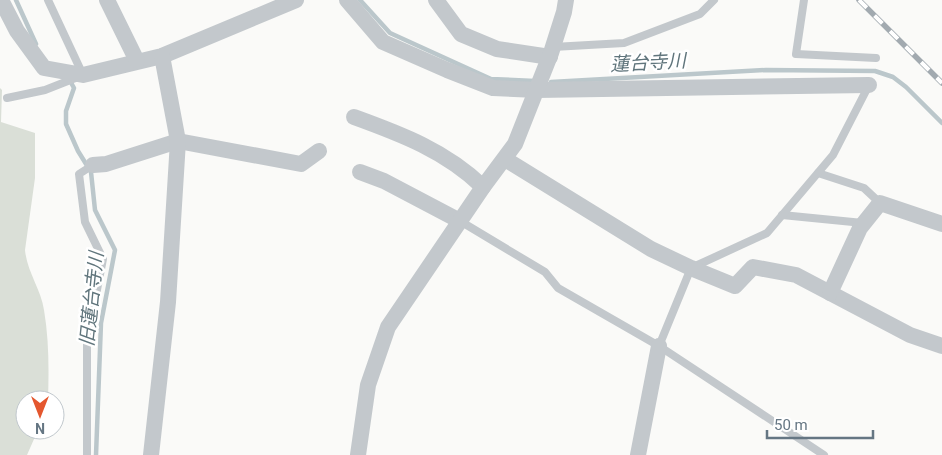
<svg xmlns="http://www.w3.org/2000/svg" width="942" height="455" font-family="Roboto,'Noto Sans JP',sans-serif">
  <style>
    .green { fill: #dadfd7 }
    .lines { fill: none; stroke-linecap: round; stroke-linejoin: round }
    .stream { stroke: #bbc7cb; stroke-width: 4.5 }
    .service { stroke: #c3c8cc; stroke-width: 8 }
    .minor { stroke: #c3c8cc; stroke-width: 16 }
    .rail-casing { stroke: #a2aab0; stroke-width: 5.5 }
    .rail { stroke: #fff; stroke-width: 4; stroke-dasharray: 11; stroke-linecap: butt }
    .labels { text-anchor: middle; stroke-width: 5; stroke-linejoin: round; paint-order: stroke }
    .water-label { font-size: 19px; font-style: italic; fill: #60757c; stroke: #fff }
  </style>
  <rect width="100%" height="100%" fill="#fafaf8"/>
  <path class="green" d="M0 88 2 90 1 122 35 133V178L25 250C27 272 41 289 44 310 49 339 49 370 48 400H25V430H38L27 455H0Z"/>
  <g class="lines">
    <g class="stream">
      <polyline points="16,0 36,44"/>
      <polyline points="360,0 390,33 491,79 535,81"/>
      <polyline points="69,79 74,88 66,111 66,124 78,151 91,172 95,210 115,250 101,323 96,455"/>
      <polyline points="551,82 766,70 875,71 893,77 906,87 942,123"/>
    </g>
    <g class="service">
      <polyline points="804,0 796,54 876,58"/>
      <polyline points="553,47 624,43 700,14 714,0"/>
      <polyline points="7,98 45,90 83,75 48,0"/>
      <polyline points="818,173 864,188 880,203"/>
      <polyline points="782,215 863,223"/>
      <polyline points="460,221 545,272 558,288 659,346 824,455"/>
      <polyline points="659,346 691,268 767,233 833,155 869,85"/>
      <polyline points="87,455 87,341 103,259 85,222 79,174 93,165"/>
    </g>
    <g class="minor">
      <polyline points="1,0 17,31 44,68 83,75 162,56 296,0"/>
      <polyline points="107,0 137,61"/>
      <polyline points="347,0 383,42 447,70 493,88 537,90 869,85"/>
      <polyline points="436,0 461,34 497,49 550,57"/>
      <path d="M354 117C401 134 446 151 483 187"/>
      <polyline points="505,159 651,249 691,268 735,286 753,267 796,275 910,335 942,346"/>
      <polyline points="93,165 106,164 178,141 301,164 319,151"/>
      <polyline points="360,172 384,181 460,221"/>
      <polyline points="830,293 860,228 880,203 942,224"/>
      <polyline points="151,455 168,302 178,141 162,56"/>
      <polyline points="358,455 368,385 388,327 483,187 515,144 551,53 564,12 566,0"/>
      <polyline points="638,455 659,346"/>
    </g>
    <defs>
      <polyline id="rail" points="859,0 942,83"/>
    </defs>
    <use href="#rail" class="rail-casing"/>
    <use href="#rail" class="rail"/>
  </g>
  <g class="labels">
    <g class="water-label">
      <text transform="translate(648 62) rotate(-3)" y="7">蓮台寺川</text>
      <text transform="translate(91 299) rotate(-84)" y="7">旧蓮台寺川</text>
    </g>
  </g>
  <g transform="translate(40 415) rotate(180)"><circle r="24" fill="#ffffff" stroke="#c1c8cd"/>
  <path d="M0-4L9 19L0 12L-9 19Z" fill="#e4572e"/>
  <text y="-8" font-size="14" font-weight="bold" text-anchor="middle" fill="#657683">N</text>
  </g>
  <path d="M767 430v8h106v-8" fill="none" stroke="#657683" stroke-width="2.5"/>
  <text x="774" y="430" font-size="15" fill="#657683" stroke="#ffffff" stroke-width="4" paint-order="stroke">50 m</text>
</svg>
